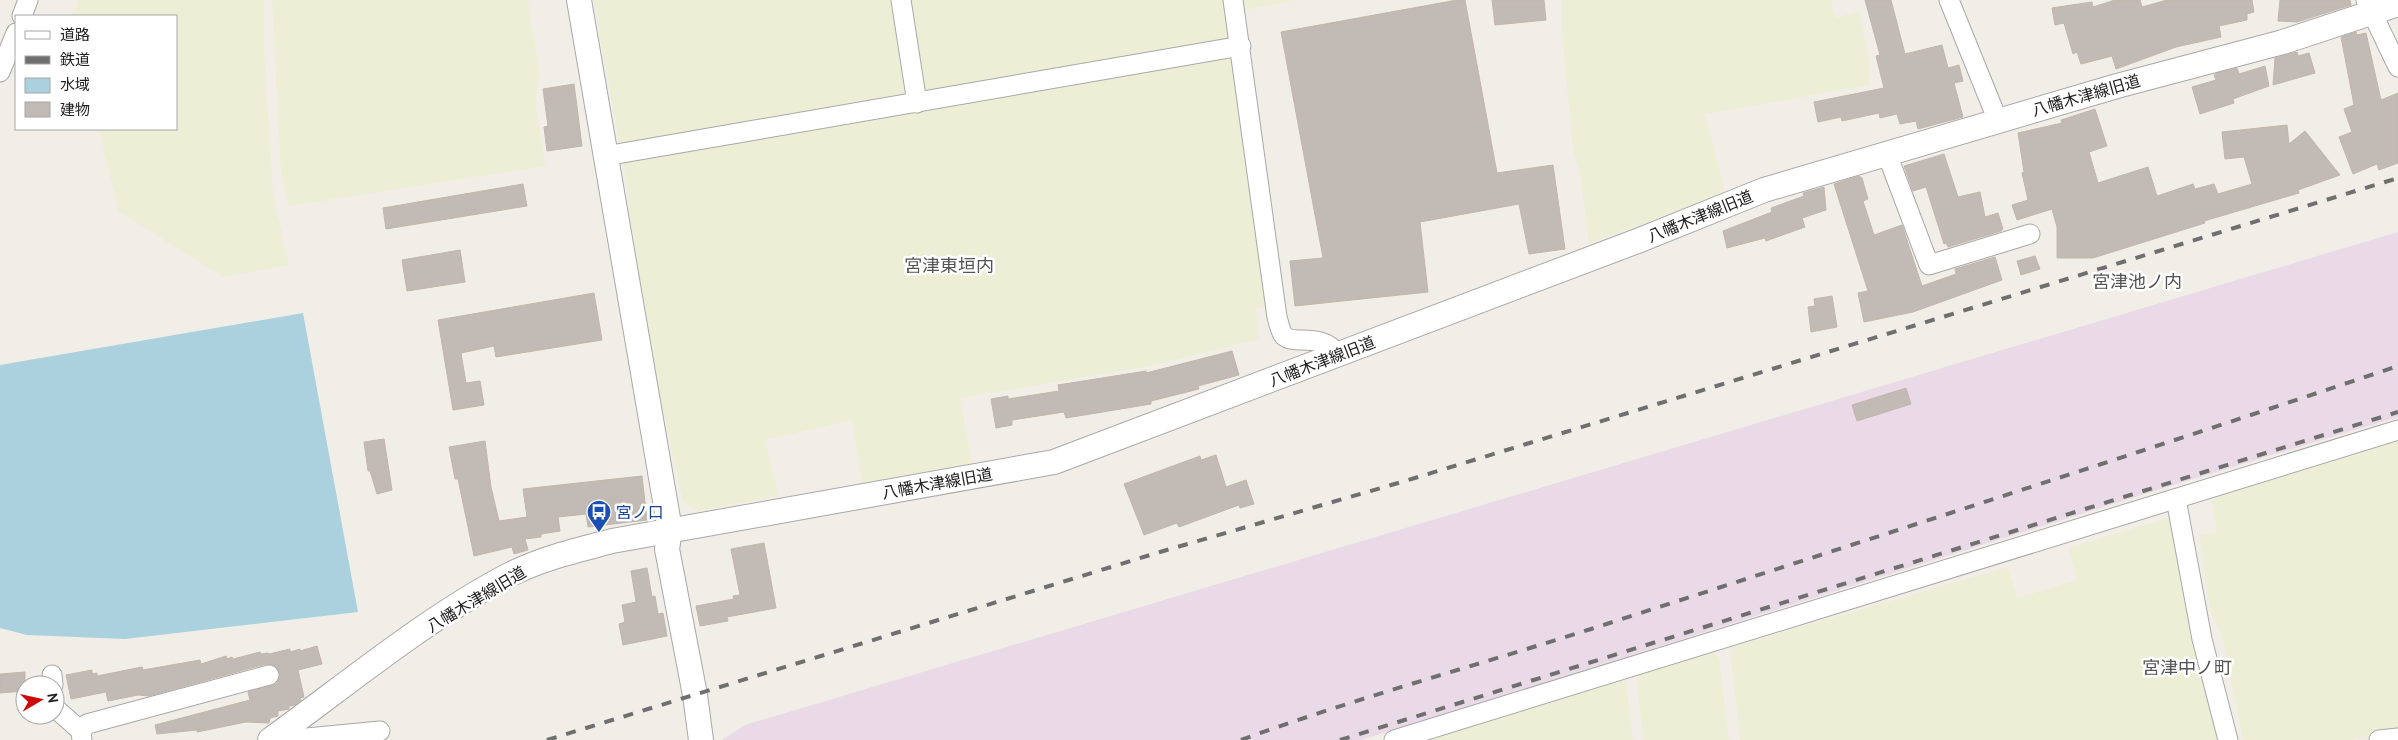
<svg xmlns="http://www.w3.org/2000/svg" width="2398" height="740" font-family="'PT Sans','Noto Sans JP',sans-serif">
  <style>
    .industrial { fill: #eadae7 }
    .farmland { fill: #ecefd5 }
    .water { fill: #aad1dd }
    .building { fill: #c2bab4; stroke: #c2b6ab }
    .lines { fill: none; stroke-linecap: round; stroke-linejoin: round }
    .minor-casing { stroke: #a8a8a8; stroke-width: 21 }
    .tertiary-casing { stroke: #a8a8a8; stroke-width: 26 }
    .minor { stroke: #fff; stroke-width: 19 }
    .tertiary { stroke: #fff; stroke-width: 24 }
    .rail { stroke: #6f6f6f; stroke-width: 4; stroke-dasharray: 10 10; stroke-linecap: butt }
    .labels { text-anchor: middle; stroke-width: 5; stroke-linejoin: round; paint-order: stroke }
    .street-label { font-size: 16px; fill: #212121; stroke: #fff }
    .transit-label { font-size: 16px; fill: #164399; stroke: #fff; text-anchor: start }
    .neighbourhood-label { font-size: 18px; fill: #545454; stroke: #fff }
  </style>
  <rect width="100%" height="100%" fill="#f1eee8"/>
  <polygon class="industrial" points="2398,232 2398,417 2180,483 1361,740 722,740 745,725"/>
  <g class="farmland">
    <polygon points="77,0 264,0 264,50 273,193 289,265 223,277 118,211 99,129 176,129 176,16 75,16"/>
    <polygon points="272,0 528,0 540,74 535,103 546,166 289,206 281,175"/>
    <polygon points="594,0 896,0 912,95 620,148"/>
    <polygon points="908,0 1227,0 1233,37 924,94"/>
    <polygon points="1239,0 1296,0 1241,11"/>
    <polygon points="1561,0 1831,0 1836,18 1859,11 1869,58 1869,85 1706,114 1725,194 1589,243 1580,176 1573,150 1561,24"/>
    <polygon points="1235,54 1269,307 1256,308 1259,339 1150,366 960,398 973,469 862,486 852,420 765,440 779,496 698,511 683,502 646,330 623,158"/>
    <polygon points="2398,437 2398,730 2378,733 2352,740 2243,740 2222,636 2210,610 2199,535 2217,533 2212,500 2231,488"/>
    <polygon points="2178,515 2187,611 2195,627 2217,740 1740,740 1730,647 2008,567 2017,598 2077,580 2069,548"/>
    <polygon points="1712,649 1719,659 1729,740 1643,740 1636,673"/>
    <polygon points="1625,674 1633,740 1420,740"/>
  </g>
  <polygon class="water" points="303,313 358,612 125,639 27,635 0,628 0,365"/>
  <g class="building">
    <polygon points="1457,0 1465,0 1497,173 1553,165 1565,249 1529,254 1519,204 1420,222 1428,292 1295,306 1290,261 1323,258 1281,32"/>
    <polygon points="1492,0 1544,0 1546,20 1495,25"/>
    <polygon points="1865,0 1891,0 1905,54 1942,45 1948,68 1959,65 1963,81 1954,83 1963,117 1918,129 1916,121 1900,124 1897,114 1880,118 1879,113 1842,121 1841,117 1818,122 1814,102 1884,88 1876,56 1880,55"/>
    <polygon points="2115,0 2140,0 2142,7 2167,0 2252,0 2254,12 2247,14 2247,20 2219,26 2221,37 2176,47 2116,69 2112,56 2081,64 2077,52 2073,54 2064,23 2055,25 2052,8 2092,2 2093,7"/>
    <polygon points="2280,0 2350,0 2351,5 2297,22 2278,21"/>
    <polygon points="2356,32 2357,35 2366,33 2381,100 2398,93 2398,163 2379,170 2377,164 2353,174 2339,137 2352,132 2344,109 2354,105 2341,37"/>
    <polygon points="2297,52 2298,56 2309,53 2315,73 2273,85 2275,58"/>
    <polygon points="2265,66 2269,86 2233,99 2234,103 2200,114 2192,87 2216,80 2214,75 2218,73 2237,68 2239,74"/>
    <polygon points="574,84 582,146 547,151 544,127 548,126 543,89"/>
    <polygon points="2095,109 2107,146 2089,152 2098,183 2148,167 2157,196 2193,184 2195,189 2214,184 2218,194 2252,184 2244,157 2225,159 2222,132 2287,125 2289,144 2305,131 2340,175 2298,190 2299,193 2204,221 2205,223 2093,258 2057,258 2057,227 2052,209 2017,220 2012,205 2028,200 2022,173 2024,172 2018,133 2062,123 2061,120"/>
    <polygon points="1944,154 1958,197 1980,192 1985,217 1998,213 2003,229 2001,231 1948,247 1946,243 1944,244 1926,187 1913,191 1904,166"/>
    <polygon points="1859,176 1862,178 1868,199 1863,201 1874,235 1902,225 1922,286 1956,274 1955,269 1995,257 2002,280 1913,312 1864,322 1858,293 1868,291 1834,184"/>
    <polygon points="523,184 527,206 386,229 383,208"/>
    <polygon points="1824,187 1826,210 1802,218 1805,227 1766,241 1765,238 1727,248 1723,231 1772,212 1771,208 1804,196 1803,193"/>
    <polygon points="460,250 465,282 407,291 402,260"/>
    <polygon points="2035,256 2040,269 2021,275 2017,261"/>
    <polygon points="594,293 602,340 496,357 494,346 461,353 466,383 480,381 484,405 453,410 438,320"/>
    <polygon points="1832,296 1837,327 1811,332 1808,307 1815,306 1814,299"/>
    <polygon points="1232,351 1239,375 1198,386 1199,389 1151,401 1151,404 1066,418 1064,412 1012,420 1012,425 996,428 991,399 1008,396 1008,399 1059,391 1058,385 1146,371 1146,373"/>
    <polygon points="1906,388 1911,404 1857,421 1852,405"/>
    <polygon points="384,439 392,490 377,494 370,471 368,471 364,442"/>
    <polygon points="485,441 491,487 499,521 527,517 523,489 642,476 647,520 588,527 586,514 558,517 560,531 541,534 541,537 525,539 528,550 514,554 512,547 474,556 458,479 455,479 449,447"/>
    <polygon points="1216,455 1226,487 1246,480 1254,504 1240,508 1239,505 1179,527 1177,523 1144,535 1124,484 1200,456 1201,460"/>
    <polygon points="764,543 776,608 727,617 728,621 700,626 696,606 734,599 733,596 740,595 731,549"/>
    <polygon points="647,568 652,597 655,596 658,614 663,613 667,636 623,645 619,624 625,622 622,605 636,602 631,571"/>
    <polygon points="317,646 322,664 298,670 304,697 300,698 301,700 295,705 289,706 289,709 278,711 278,716 270,718 269,723 246,722 197,732 197,730 157,734 155,725 250,700 248,692 277,683 280,677 277,667 266,664 149,696 138,695 108,701 106,692 71,699 66,675 92,670 92,674 97,673 97,676 142,667 143,670 200,660 201,664 226,656 227,659 232,657 233,659 260,652 261,654 268,653 269,654 290,649 290,652 300,649 300,651"/>
    <polygon points="25,672 25,691 0,693 0,674"/>
  </g>
  <g class="lines">
    <defs>
      <g id="minor">
        <polyline points="901,0 917,103"/>
        <path d="M1233 0 1277 317C1279 323 1280 331 1284 336 1296 346 1320 331 1339 355"/>
        <polyline points="1949,0 1998,121"/>
        <polyline points="2366,0 2398,67"/>
        <polyline points="22,16 28,0"/>
        <polyline points="0,72 16,33"/>
        <polyline points="1887,154 1929,265 2030,234"/>
        <polyline points="605,156 1241,46"/>
        <polyline points="2176,499 2202,639 2228,740"/>
        <polyline points="52,675 53,685"/>
        <polyline points="55,708 81,731"/>
        <polyline points="82,740 81,731 87,724 269,675"/>
        <polyline points="286,740 380,731"/>
        <polyline points="1394,740 2398,430"/>
        <polyline points="2379,740 2398,738"/>
      </g>
      <g id="tertiary">
        <polyline points="579,0 670,530 667,549 695,695 701,740"/>
        <path d="M270 740C346 685 428 617 511 574 543 558 578 550 612 541L1054 462 1640 240 1764 190 2117 86 2283 42 2398 4"/>
      </g>
    </defs>
    <use href="#minor" class="minor-casing"/>
    <use href="#tertiary" class="tertiary-casing"/>
    <use href="#minor" class="minor"/>
    <use href="#tertiary" class="tertiary"/>
    <g class="rail">
      <polyline points="547,740 1160,552 1405,481 2398,178"/>
      <path d="M1241 740C1356 698 1475 666 1591 629 1860 542 2130 456 2398 366"/>
      <polyline points="1340,740 2398,412"/>
    </g>
  </g>
  <defs>
    <symbol id="bus-pin" viewBox="-11 -11 22 30"><path d="M0 17L-7.5 6A9.5 9.5 0 1 1 7.5 6Z" fill="#1a4fb4" stroke="#fff"/><path d="M-5-6H5V4H4V6H2V4H-2V6H-4V4H-5ZM-3.5-4V0h7V-4ZM-3.5 1.2v1.5H-2V1.2ZM2 1.2v1.5H3.5V1.2Z" fill="#fff"/></symbol>
  </defs>
  <g fill-rule="evenodd">
    <use href="#bus-pin" x="585" y="498" width="28" height="38"/>
  </g>
  <g class="labels">
    <g class="street-label">
      <text transform="translate(2086 95) rotate(-16)" y="6">八幡木津線旧道</text>
      <text transform="translate(1700 216) rotate(-22)" y="6">八幡木津線旧道</text>
      <text transform="translate(1322 361) rotate(-21)" y="6">八幡木津線旧道</text>
      <text transform="translate(937 483) rotate(-10)" y="6">八幡木津線旧道</text>
      <text transform="translate(476 599) rotate(-31)" y="6">八幡木津線旧道</text>
    </g>
    <g class="transit-label">
      <text x="616" y="518">宮ノ口</text>
    </g>
    <g class="neighbourhood-label">
      <text x="949" y="272">宮津東垣内</text>
      <text x="2137" y="288">宮津池ノ内</text>
      <text x="2187" y="674">宮津中ノ町</text>
    </g>
  </g>
  <rect x="15" y="15" width="162" height="115" fill="#ffffff" stroke="#a6a6a6"/>
  <rect x="25" y="31" width="25" height="8" fill="#ffffff" stroke="#a6a6a6"/>
  <text x="60" y="40" font-size="15" fill="#212121">道路</text>
  <rect x="25" y="56" width="25" height="8" fill="#6f6f6f" stroke="#a6a6a6"/>
  <text x="60" y="65" font-size="15" fill="#212121">鉄道</text>
  <rect x="25" y="78" width="25" height="15" fill="#aad1dd" stroke="#a6a6a6"/>
  <text x="60" y="90" font-size="15" fill="#212121">水域</text>
  <rect x="25" y="102" width="25" height="15" fill="#c2bab4" stroke="#a6a6a6"/>
  <text x="60" y="115" font-size="15" fill="#212121">建物</text>
  <g transform="translate(40 700) rotate(81)"><circle r="24" fill="#ffffff" stroke="#a6a6a6"/>
  <path d="M0-4L9 19L0 12L-9 19Z" fill="#cc0a07"/>
  <text y="-8" font-size="14" font-weight="bold" text-anchor="middle" fill="#212121">N</text>
  </g>
</svg>
